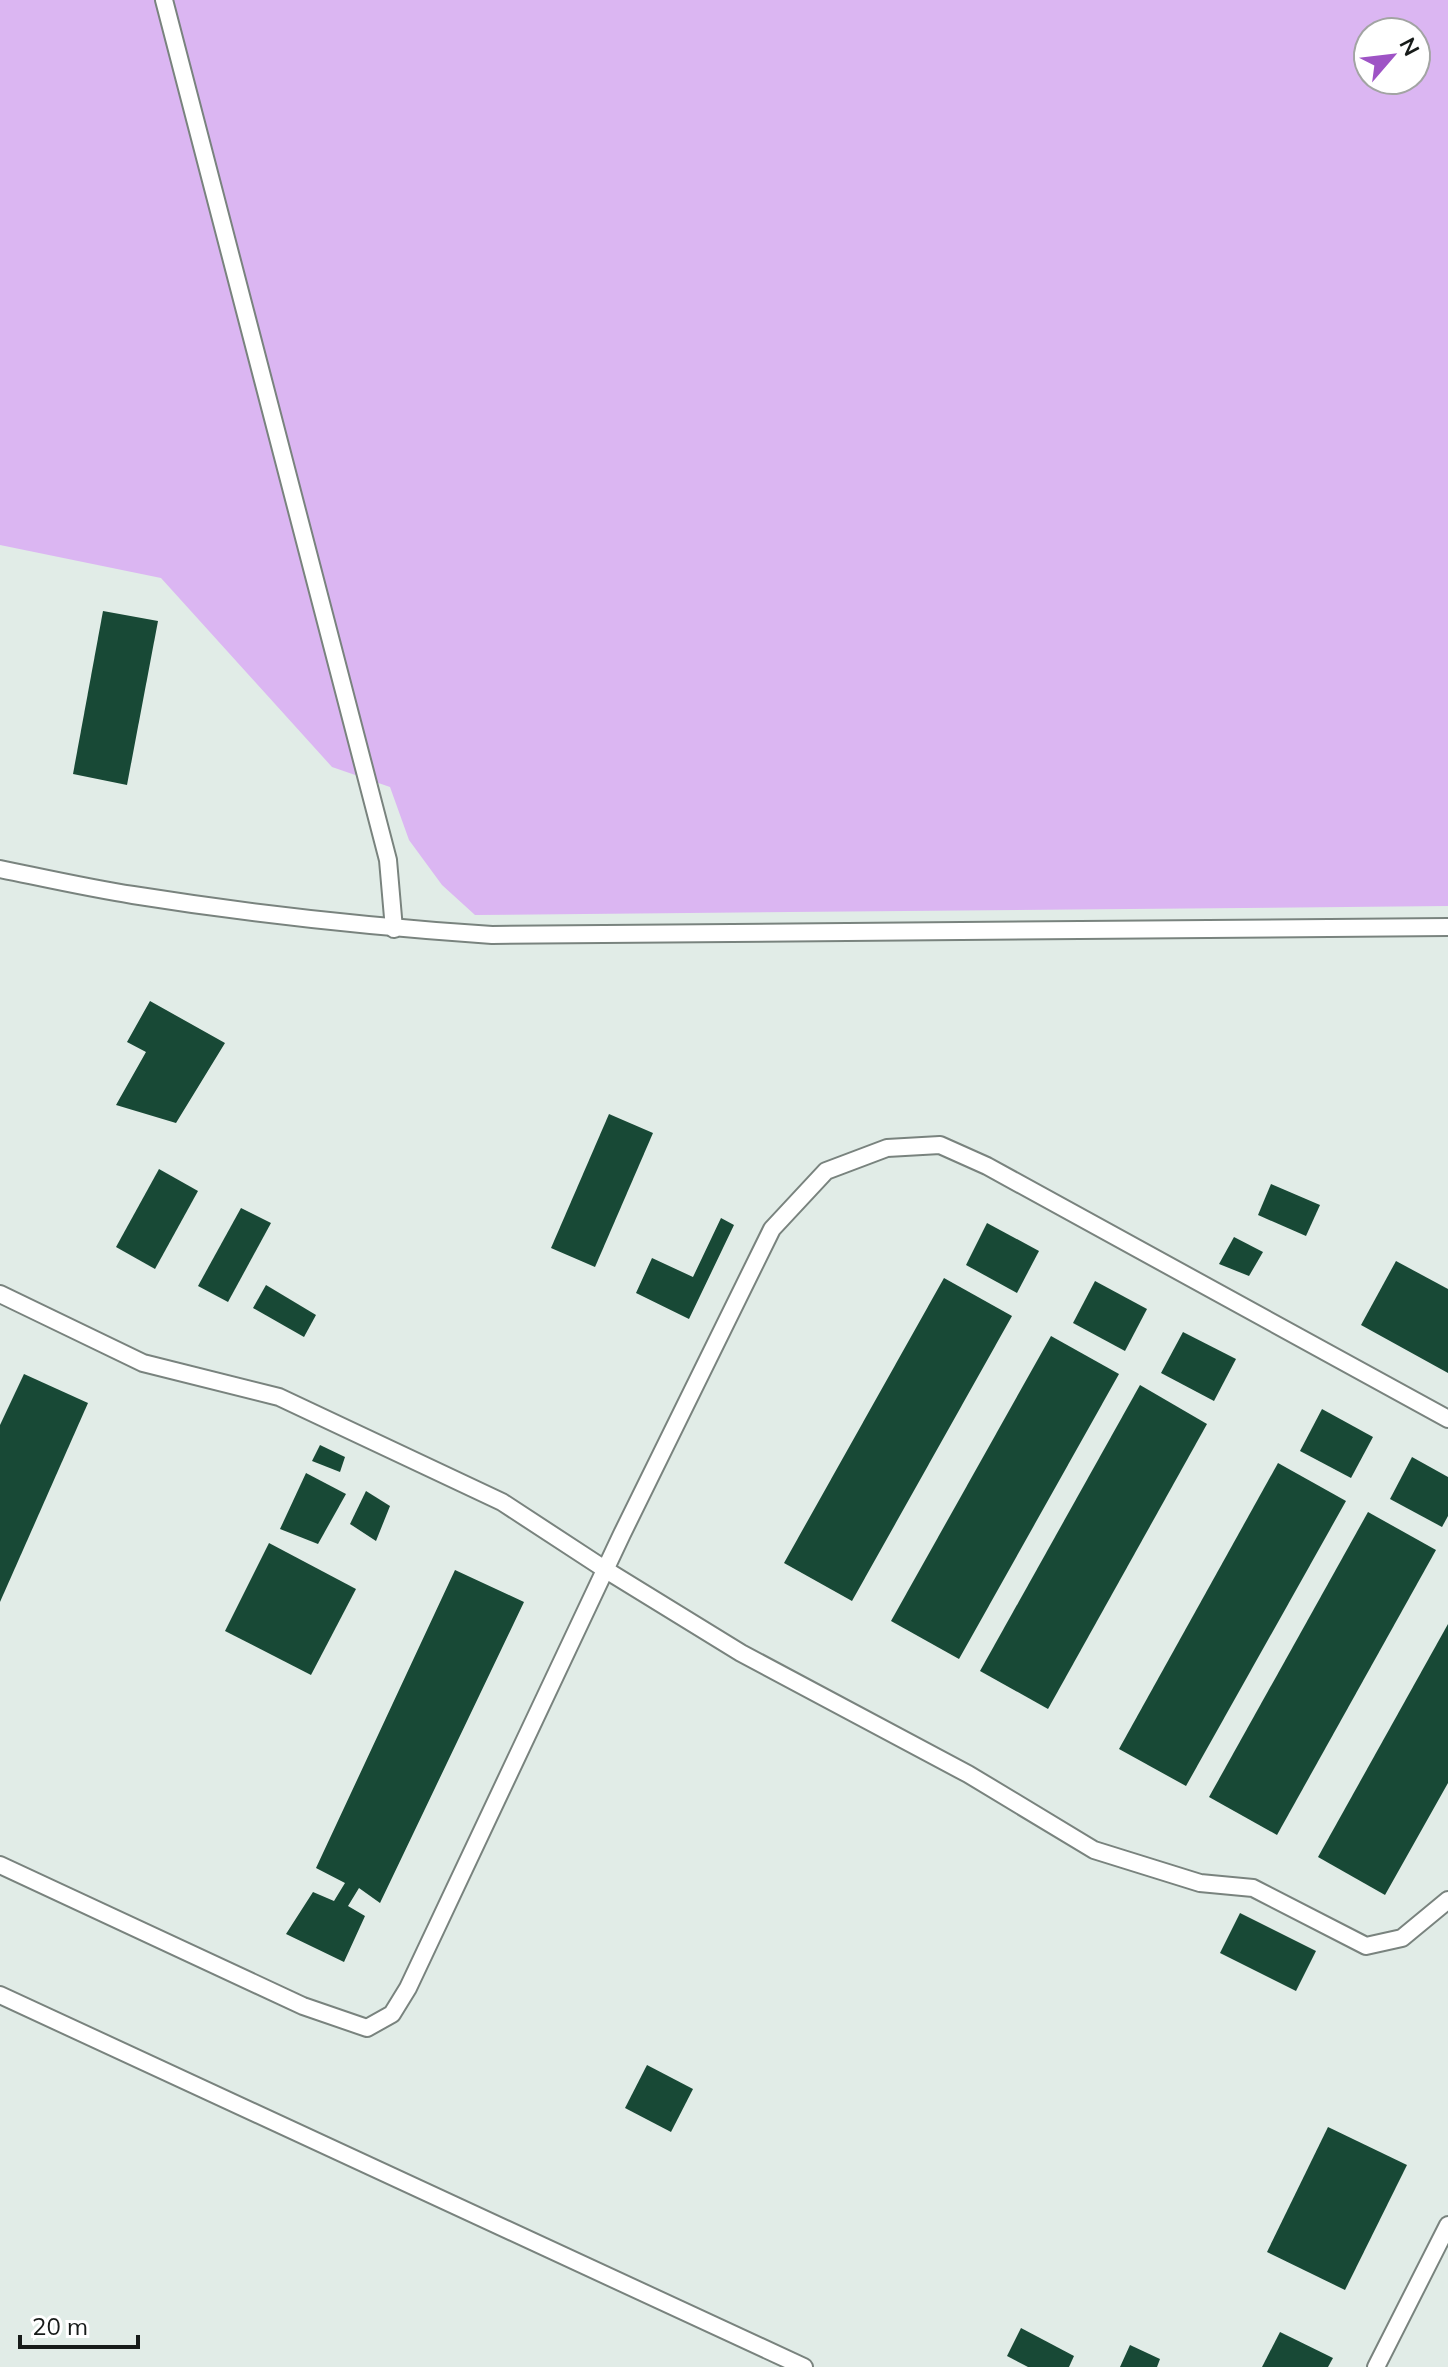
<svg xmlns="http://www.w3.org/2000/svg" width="1448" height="2367" font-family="Mulish,sans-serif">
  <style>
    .green { fill: #dbb6f2; fill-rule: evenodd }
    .building { fill: #184936 }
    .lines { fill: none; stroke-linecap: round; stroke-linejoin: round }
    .lane-casing { stroke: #79837e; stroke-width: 20 }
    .lane { stroke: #fff; stroke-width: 16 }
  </style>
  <rect width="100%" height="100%" fill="#e1ece7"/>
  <path class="green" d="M0 0H1448V906L475 915 442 885 409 840 390 787 332 767 161 578 0 545ZM1368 32H1416V80H1368Z"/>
  <g class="building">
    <polygon points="103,611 158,621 127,785 73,774"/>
    <polygon points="150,1001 225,1043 176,1123 116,1105 146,1052 127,1042"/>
    <polygon points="609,1114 653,1133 595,1267 551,1248"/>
    <polygon points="159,1169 198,1191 155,1269 116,1247"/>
    <polygon points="1271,1184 1320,1205 1306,1236 1258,1215"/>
    <polygon points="241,1208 271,1223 228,1302 198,1286"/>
    <polygon points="721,1218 734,1225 689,1319 636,1293 652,1258 693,1277"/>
    <polygon points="987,1223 1039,1251 1017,1293 966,1265"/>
    <polygon points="1234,1237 1263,1252 1249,1276 1219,1264"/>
    <polygon points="1396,1261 1448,1289 1448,1373 1361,1325"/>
    <polygon points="944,1278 1012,1316 852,1601 784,1563"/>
    <polygon points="1095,1281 1147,1309 1125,1351 1073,1323"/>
    <polygon points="266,1285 316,1315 304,1337 253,1308"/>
    <polygon points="1183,1332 1236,1359 1214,1401 1161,1373"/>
    <polygon points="1051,1336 1119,1374 959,1659 891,1621"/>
    <polygon points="24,1374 88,1403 0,1602 0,1425"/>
    <polygon points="1140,1385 1207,1424 1048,1709 980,1671"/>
    <polygon points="1322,1409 1373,1437 1351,1478 1300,1451"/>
    <polygon points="320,1445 345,1457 340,1472 312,1461"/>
    <polygon points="1412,1457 1448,1477 1448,1516 1442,1527 1390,1499"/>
    <polygon points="1278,1463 1346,1501 1186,1786 1119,1749"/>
    <polygon points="306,1473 346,1494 318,1544 280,1529"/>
    <polygon points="366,1491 390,1506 376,1541 350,1524"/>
    <polygon points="1368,1512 1436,1550 1277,1835 1209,1797"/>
    <polygon points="269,1543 356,1589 311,1675 225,1631"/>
    <polygon points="455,1570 524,1602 380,1903 359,1888 348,1906 365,1916 344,1962 286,1934 313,1892 334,1901 345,1883 316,1868"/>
    <polygon points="1448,1624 1448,1783 1385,1895 1318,1857"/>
    <polygon points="1240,1913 1316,1951 1296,1991 1220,1953"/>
    <polygon points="647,2065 693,2089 671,2132 625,2108"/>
    <polygon points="1328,2127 1407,2165 1345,2290 1267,2252"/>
    <polygon points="1021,2328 1074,2356 1069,2367 1028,2367 1007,2356"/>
    <polygon points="1280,2332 1333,2358 1328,2367 1262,2367"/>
    <polygon points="1130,2345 1160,2359 1157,2367 1120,2367"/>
  </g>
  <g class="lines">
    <defs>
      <g id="lane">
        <polyline points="164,0 388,860 394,929"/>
        <path d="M0 869C44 878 88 888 133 895 252 914 372 927 492 935L1448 927"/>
        <polyline points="0,1294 143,1363 279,1397 502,1502 606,1570 741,1653 968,1774 1094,1850 1200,1883 1253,1888 1366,1946 1402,1938 1448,1900"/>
        <polyline points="0,1865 303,2006 367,2028 392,2014 408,1988 622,1534 772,1229 826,1171 887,1148 940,1145 987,1166 1448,1419"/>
        <polyline points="0,1995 804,2367"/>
        <polyline points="1376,2367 1448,2225"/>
      </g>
    </defs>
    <use href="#lane" class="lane-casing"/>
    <use href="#lane" class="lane"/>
  </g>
  <g transform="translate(1392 56) rotate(62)"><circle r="38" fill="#ffffff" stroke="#a2a4a3" stroke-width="2"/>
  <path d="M0-6L14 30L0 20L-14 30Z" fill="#9e53c5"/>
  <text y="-12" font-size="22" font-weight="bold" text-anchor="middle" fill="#171b19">N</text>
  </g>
  <path d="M20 2335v12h118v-12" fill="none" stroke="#171b19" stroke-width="4"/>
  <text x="32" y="2335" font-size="24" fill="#171b19" stroke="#ffffff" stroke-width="6" paint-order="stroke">20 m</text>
</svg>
